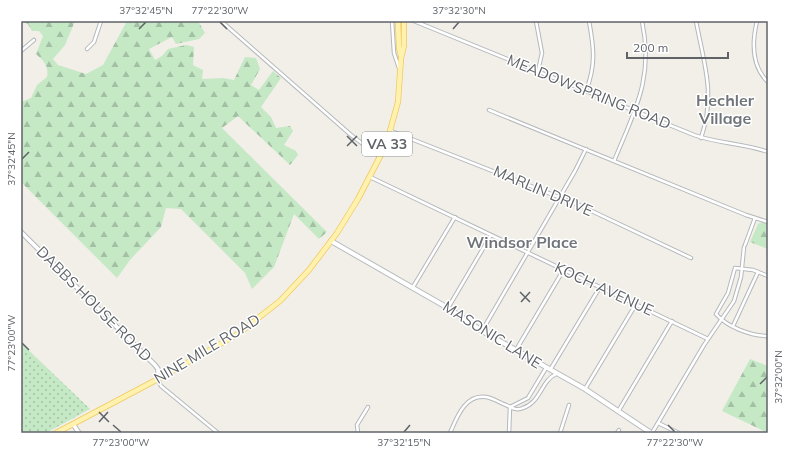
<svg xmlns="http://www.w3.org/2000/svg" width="789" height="454" font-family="Mulish,sans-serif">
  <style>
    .forest { fill: url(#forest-firs) }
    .park { fill: url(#park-dots) }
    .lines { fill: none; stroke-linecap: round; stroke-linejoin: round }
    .minor-casing { stroke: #b5b8bc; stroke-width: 4.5 }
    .tertiary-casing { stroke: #b5b8bc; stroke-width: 5.5 }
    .secondary-casing { stroke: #b6babf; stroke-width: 6 }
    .primary-casing { stroke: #f2c960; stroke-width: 6 }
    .minor { stroke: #fff; stroke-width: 2.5 }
    .tertiary { stroke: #fff; stroke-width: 3.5 }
    .secondary { stroke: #fff; stroke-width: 4 }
    .primary { stroke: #fff2af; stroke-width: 4.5 }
    .ticks { fill: none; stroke: #5f6368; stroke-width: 1.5 }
    .labels { text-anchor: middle; stroke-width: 3; stroke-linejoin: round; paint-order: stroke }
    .shield { fill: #fff; stroke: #8f9295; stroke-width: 1 }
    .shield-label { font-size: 14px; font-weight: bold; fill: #5f6368 }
    .street-label { font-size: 15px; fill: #5f6368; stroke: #fff }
    .neighbourhood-label { font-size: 16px; font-weight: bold; fill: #70757a; stroke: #fff }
    .neatline { fill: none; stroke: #5f6368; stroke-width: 1.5 }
    .ticks-label { font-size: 10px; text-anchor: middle; fill: #5f6368 }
  </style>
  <defs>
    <pattern id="forest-firs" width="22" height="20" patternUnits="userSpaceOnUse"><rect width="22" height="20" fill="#c5e8c5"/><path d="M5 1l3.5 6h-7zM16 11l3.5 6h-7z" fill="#a3c0a4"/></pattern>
    <pattern id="park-dots" width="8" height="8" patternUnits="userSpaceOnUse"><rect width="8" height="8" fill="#c5e8c5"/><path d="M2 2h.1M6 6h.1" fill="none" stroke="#a3c0a4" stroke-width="1.8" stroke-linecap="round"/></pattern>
  </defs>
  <rect width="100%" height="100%" fill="#f1efe8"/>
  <g class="forest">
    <path d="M21 21H75L65 45 53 59 58 65 86 74 103 65 127 21H181L185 23 198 21 205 33 199 39 176 44 172 37 149 49 155 60 162 56 168 49 186 45 194 47 193 65 203 70 202 79 223 78 234 80 245 57 256 58 260 69 251 85 259 90 273 71 281 78 261 107 271 117 276 128 290 126 293 131 284 145 296 151 298 155 290 165 238 116 222 128 327 232 319 239 294 214 274 267 252 289 245 273 181 209 166 208 161 227 130 260 117 278 21 182V102L31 98 37 85 47 77C49 66 44 61 36 54L43 36 39 31H32L28 24Z"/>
    <polygon points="768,219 768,249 750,242 758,224"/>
    <polygon points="750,359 768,366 768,433 722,411"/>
  </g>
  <polygon class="park" points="21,343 90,409 46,433 21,433"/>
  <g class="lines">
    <defs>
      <g id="minor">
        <polyline points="221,21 351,135 380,157"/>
        <polyline points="392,21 394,53 399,68"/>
        <path d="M414 21 694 135C719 144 744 143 768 152"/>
        <polyline points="536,21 542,53 538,71"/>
        <path d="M696 21C704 64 716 94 701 138"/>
        <path d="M757 21C752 42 751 66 768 82"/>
        <polyline points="87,49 94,42 101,21"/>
        <polyline points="21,51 34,40"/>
        <path d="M586 91C596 65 594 48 589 21"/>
        <polyline points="489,110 746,215 768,222"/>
        <polyline points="391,131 579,205 691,258"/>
        <path d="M614 161C635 110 654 78 642 21"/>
        <polyline points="370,177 708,339"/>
        <polyline points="745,245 755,218"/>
        <path d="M768 276 753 270 735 268 728 293 716 314C727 327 751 336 768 336"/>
        <polyline points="413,287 455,217"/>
        <polyline points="448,308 491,235"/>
        <polyline points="733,326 758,272"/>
        <polyline points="482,331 575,171 586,149"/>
        <polyline points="516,350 564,269"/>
        <polyline points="550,370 600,287"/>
        <polyline points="158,380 161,386 218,433"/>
        <polyline points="585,389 636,304"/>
        <polyline points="510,407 528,398 546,368"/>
        <polyline points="619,410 672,321"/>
        <polyline points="658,423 679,433"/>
        <polyline points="358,433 357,425 368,407"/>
        <path d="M450 433C457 417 465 394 486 397 493 398 500 403 506 405 512 408 517 411 523 408 541 402 541 381 556 374"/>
        <polyline points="509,433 510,407"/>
        <polyline points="560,433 569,405"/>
        <polyline points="617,433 619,430"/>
        <polyline points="652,433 704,345 734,301 741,277 744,247"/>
      </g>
      <g id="tertiary">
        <polyline points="21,232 155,365 158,369 158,379"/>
        <polyline points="73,424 79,433"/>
      </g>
      <polyline id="secondary" points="331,241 448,308 482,331 585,389 651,433"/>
      <g id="primary">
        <polyline points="398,21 399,48 401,56"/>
        <polyline points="56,433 158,379 238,334 280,301 309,270 337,233 358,199 386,145 398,102 401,58 404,46 404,21"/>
      </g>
    </defs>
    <use href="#minor" class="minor-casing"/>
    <use href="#tertiary" class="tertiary-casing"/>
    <use href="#secondary" class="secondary-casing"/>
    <use href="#primary" class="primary-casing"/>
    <use href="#minor" class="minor"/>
    <use href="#tertiary" class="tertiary"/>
    <use href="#secondary" class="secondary"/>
    <use href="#primary" class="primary"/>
  </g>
  <path class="ticks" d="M220 22 227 29M139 29 146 22M453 29 459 22M347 136 357 146M347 146 357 136M22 159 29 152M520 292 530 302M521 302 530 292M22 343 29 350M760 384 767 377M99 412 109 422M99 422 108 412M113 425 121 432M668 425 675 432M404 432 410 425"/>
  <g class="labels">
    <rect class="shield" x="362" y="132" width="50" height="24" rx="3"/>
    <g class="shield-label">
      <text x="387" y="149">VA 33</text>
    </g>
    <g class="street-label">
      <text transform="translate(589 92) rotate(22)" y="5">MEADOWSPRING ROAD</text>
      <text transform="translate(543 191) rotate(23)" y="5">MARLIN DRIVE</text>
      <text transform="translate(604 289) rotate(25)" y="5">KOCH AVENUE</text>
      <text transform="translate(94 304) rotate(45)" y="5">DABBS HOUSE ROAD</text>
      <text transform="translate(492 335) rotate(32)" y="5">MASONIC LANE</text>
      <text transform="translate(207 349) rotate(-31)" y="5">NINE MILE ROAD</text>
    </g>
    <g class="neighbourhood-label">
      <text x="725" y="106">Hechler<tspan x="725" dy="18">Village</tspan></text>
      <text x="522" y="248">Windsor Place</text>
    </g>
  </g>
  <rect width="789" height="454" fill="none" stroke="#ffffff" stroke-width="44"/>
  <path d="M627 52v6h101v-6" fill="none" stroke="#5f6368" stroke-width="2"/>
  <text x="633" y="52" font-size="12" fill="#5f6368" stroke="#ffffff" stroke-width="3" paint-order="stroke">200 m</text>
  <rect x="22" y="22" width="745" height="410" class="neatline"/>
  <g class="ticks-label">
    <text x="146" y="14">37°32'45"N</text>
    <text x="220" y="14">77°22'30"W</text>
    <text x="459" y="14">37°32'30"N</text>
    <text transform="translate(11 159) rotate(-90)" y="4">37°32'45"N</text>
    <text transform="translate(11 343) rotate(-90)" y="4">77°23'00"W</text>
    <text transform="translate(778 377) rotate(-90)" y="4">37°32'00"N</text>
    <text x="121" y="446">77°23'00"W</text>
    <text x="404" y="446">37°32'15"N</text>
    <text x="675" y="446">77°22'30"W</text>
  </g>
</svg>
